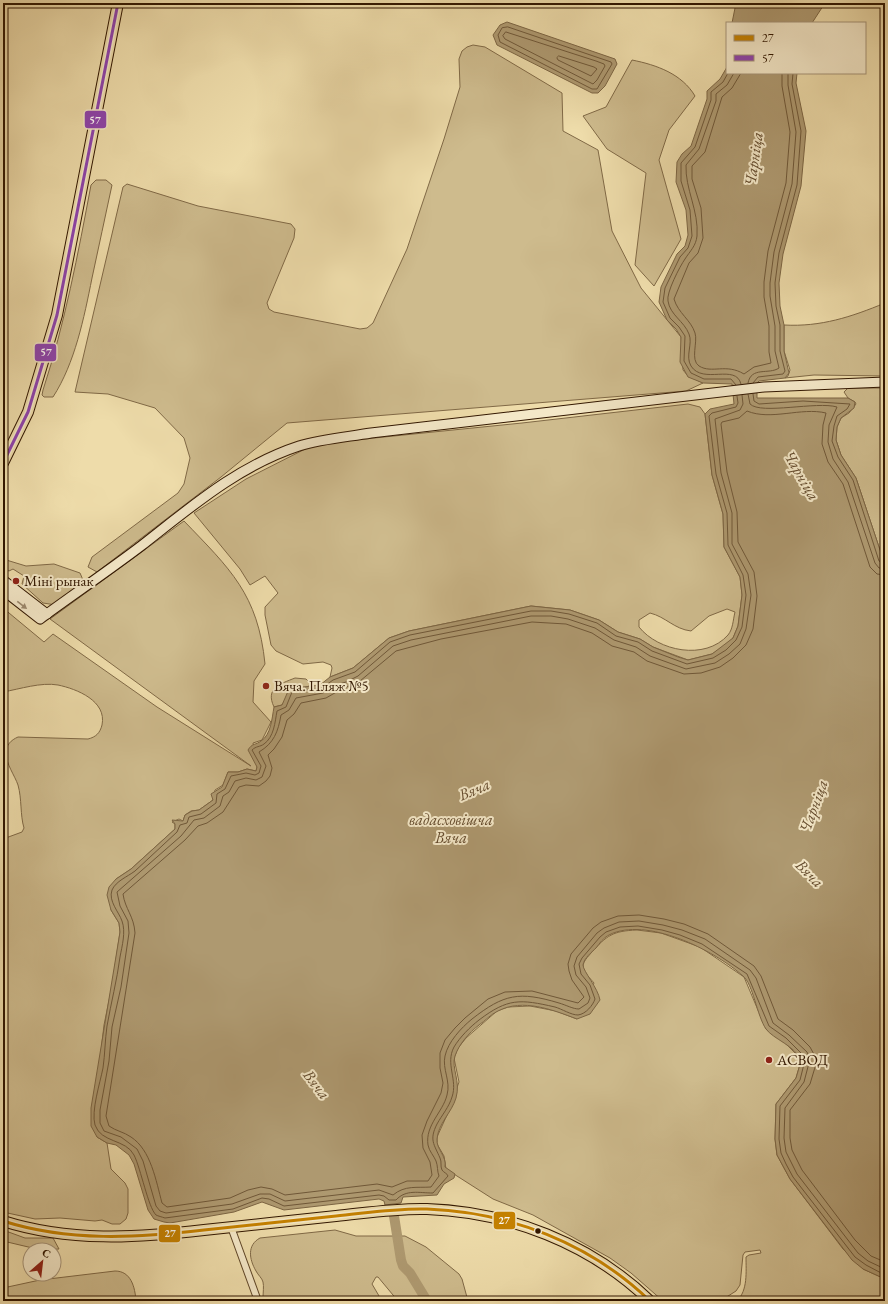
<svg xmlns="http://www.w3.org/2000/svg" width="888" height="1304" font-family="'EB Garamond',serif">
  <style>
    .green { fill: #cebb8d; stroke: #806946; fill-rule: evenodd }
    .water { fill: #ae9970; stroke: #7c6543 }
    .lines { fill: none; stroke-linecap: round; stroke-linejoin: round }
    .shore { stroke: #705838; stroke-width: 1 }
    .river { stroke: #ae9970; stroke-width: 10 }
    .street-casing { stroke: #61482a; stroke-width: 8 }
    .secondary-casing { stroke: #321700; stroke-width: 11 }
    .primary-casing { stroke: #321700; stroke-width: 12 }
    .street { stroke: #f4e8c8; stroke-width: 6 }
    .secondary { stroke: #f4e8c8; stroke-width: 9 }
    .primary { stroke: #eedcaa; stroke-width: 10 }
    .bus-1-casing { stroke: #f4e8c8; stroke-width: 6 }
    .bus-2-casing { stroke: #f4e8c8; stroke-width: 6 }
    .bus-1 { stroke: #c68200; stroke-width: 3 }
    .bus-2 { stroke: #8e44ad; stroke-width: 3 }
    .oneway { fill: #9d8a6e }
    .poi-dot { fill: #8f2418; stroke: #f4e8c8; stroke-width: 1.5 }
    .bus-dot { fill: #321700; stroke: #f4e8c8; stroke-width: 1.5 }
    .labels { text-anchor: middle; stroke-width: 4; stroke-linejoin: round; paint-order: stroke }
    .poi-label { font-size: 15px; fill: #321700; stroke: #f4e8c8; text-anchor: start }
    .water-label { font-size: 16px; font-style: italic; fill: #644b2d; stroke: #f4e8c8 }
    .line-badge { stroke: #f4e8c8; stroke-width: 1.5 }
    .badge-label { font-size: 11px; text-anchor: middle; font-weight: bold; fill: #fff }
  </style>
  <rect width="100%" height="100%" fill="#eedcaa"/>
  <filter id="stains"><feTurbulence type="fractalNoise" baseFrequency=".005" numOctaves="4"/><feColorMatrix values="0 0 0 0 .2 0 0 0 0 .09 0 0 0 0 .02 0 0 0 .5 -.17"/></filter>
  <radialGradient id="worn" r=".72"><stop offset=".6" stop-color="#630" stop-opacity="0"/><stop offset="1" stop-color="#630" stop-opacity=".3"/></radialGradient>
  <g class="green">
    <polygon points="473,45 485,47 562,93 563,131 598,150 612,231 641,288 681,337 683,370 688,376 703,383 686,391 287,423 221,477 97,572 88,567 92,557 178,493 184,484 190,458 184,438 155,408 108,394 75,392 123,187 127,184 198,206 291,224 295,229 294,238 267,303 269,309 274,312 360,329 367,328 373,323 407,249 444,139 460,87 459,59 462,51 467,47"/>
    <path d="M632 60C657 65 682 74 695 96L669 130 659 160 681 239 654 286 635 265 646 173 607 149 583 116 606 107Z"/>
    <path d="M96 180H106L112 185C105 216 99 247 92 278 84 318 75 363 53 397H44L42 395 43 390C65 323 78 254 91 185Z"/>
    <path d="M885 303V376L814 375 785 378 788 376 790 370 784 351V325C821 327 851 317 885 303Z"/>
    <polygon points="848,388 885,388 885,565 856,478 841,455 836,440 837,427 841,418 849,413 856,404 855,402 848,398 844,392"/>
    <path d="M688 404 700 407 705 414 712 475 723 514 724 547 740 577 742 595 738 626 733 638 723 647 712 654 688 660 653 647 640 639 618 632 599 620 570 610 531 606 409 631 389 638 353 668 330 677 332 668 331 665 323 662 303 664 276 651 271 645 265 615V607L278 593 265 576 250 585 240 569 194 513 246 479 315 444 522 423ZM727 609 735 612C733 620 733 629 728 635 705 661 658 651 639 627V620L650 613C666 617 674 629 691 631L709 616Z"/>
    <path d="M184 521C230 569 258 594 265 664L254 681 253 702 271 722 262 740 253 743 257 767 256 771 247 769 238 772H228L223 785 215 790 213 800 199 810 191 811 185 815 183 821 179 819 172 822 175 824V829L131 869 116 879 111 910 119 923 120 932 112 986 104 1025 100 1060 97 1137 107 1143 111 1169 125 1183 128 1189V1213L126 1219 120 1224H112L102 1220 95 1221 60 1218 35 1219 3 1212V839L22 832 24 828C20 815 22 799 18 785 15 776 6 764 6 753 6 745 11 740 18 737L88 739C96 737 100 733 102 725 107 701 77 689 58 685 41 682 20 689 3 692V608L44 642 53 634 157 707 251 766 50 619Z"/>
    <polygon points="3,559 26,566 54,564 80,573 83,580 80,585 56,605 43,603 22,584 24,576 13,569 9,571 3,568"/>
    <path d="M295 678 306 679 312 685 306 687 292 688 282 705 274 707C265 688 280 684 295 678Z"/>
    <path d="M637 930 661 933 700 947 744 977 766 1029 783 1041 800 1058 801 1061 796 1078 776 1104 775 1139 777 1155 790 1179 843 1249 863 1269 885 1279V1301H737C748 1290 746 1272 746 1257L749 1255 761 1253 760 1250 745 1252 743 1255 740 1285 736 1291 725 1298 715 1301H663L631 1273 610 1258 533 1215 493 1199 446 1169 444 1156 437 1144V1137L447 1115 459 1082 454 1058 458 1048 466 1038 497 1011 508 1007 530 1006 556 1011 577 1019 594 983C590 978 584 973 583 967 583 961 588 957 591 953 607 935 613 931 637 930Z"/>
    <polygon points="3,1230 25,1238 53,1238 59,1249 41,1250 3,1241"/>
    <path d="M335 1230 356 1236H405L426 1247 459 1274 462 1279 468 1301H398L378 1277H376L372 1284 382 1301H269L263 1298C263 1293 264 1286 263 1282 262 1278 258 1275 256 1271 249 1259 247 1245 260 1238Z"/>
    <path d="M115 1271C131 1271 135 1287 136 1301H3V1288L40 1280Z"/>
  </g>
  <g class="water">
    <polygon points="736,3 825,3 812,23 732,23"/>
    <polygon points="507,22 615,59 617,64 605,86 598,93 592,93 497,45 493,35 500,25"/>
    <path d="M727 67V73H797L796 83 806 131 801 186 783 254 779 283 780 306 784 325V351L789 373 785 378 759 381 757 383V398H848L855 402 854 408 841 418 837 427 836 440 841 455 856 478 885 565V1279L863 1269 852 1260 790 1179 777 1155 775 1139 776 1104 796 1078 801 1061C796 1046 773 1039 766 1029 757 1016 753 984 743 976 714 950 646 916 609 935 603 938 600 943 596 948 592 952 584 958 583 965 583 971 598 988 600 1000L590 1014 577 1019C553 1010 523 998 498 1011 491 1014 485 1021 479 1025 469 1033 459 1044 455 1056 451 1068 461 1081 456 1098 452 1112 438 1124 437 1139 436 1149 447 1156 445 1167L455 1174 454 1178 444 1184 437 1195 403 1197 401 1203 385 1205 384 1201 379 1199 284 1210 262 1202 234 1212 170 1223 164 1222 154 1219 148 1210 134 1164 129 1155 116 1145 107 1143 97 1137 91 1126V1108L120 932 119 923 111 910 107 895 109 887 116 879 131 869 175 829V824L172 820 183 821 185 815 192 811 199 810 213 800 211 794 222 787 228 772H238L247 769 256 771 257 767 248 750C252 743 256 745 261 741 271 735 272 718 274 707L282 705 289 689 320 685 330 677 353 668 389 638 409 631 531 606 570 610 599 620 618 632 640 639 653 647 678 657 688 660 712 654 733 638 738 626 742 595 740 577 724 547 723 514 712 475 705 414 710 409 734 404 732 384 703 383 688 377 680 362 681 337 676 329 667 320 659 302 661 287 677 254 685 246 688 235 686 210 676 182 677 162 682 154 691 146 707 99V91L720 79Z"/>
  </g>
  <g class="lines">
    <g class="shore">
      <polygon points="508,27 611,62 612,64 597,89 592,89 500,42 498,35 502,28"/>
      <polygon points="506,32 596,61 604,64 605,66 597,80 593,84 505,39 503,36"/>
      <polygon points="559,56 594,67 597,69 591,76 558,60 557,58"/>
      <polyline points="728,73 723,82 711,92 711,100 695,147 681,163 681,181 690,210 692,236 688,248 680,257 665,288 663,302 670,318 679,327 685,336 684,361 691,373 704,379 731,379 736,385"/>
      <path d="M734 73 727 85 716 94V101L699 149 686 165C685 189 699 211 697 236 696 246 690 251 685 259 680 266 666 293 668 301 670 315 684 321 689 334 693 344 685 356 691 366 703 385 736 363 741 384"/>
      <path d="M741 73 732 88 722 97 705 152 692 166V179L701 208 703 238 698 253 689 263 674 299C678 313 691 320 695 333 698 342 690 360 699 366 712 374 726 363 744 374L754 367 771 363 769 352V326L764 297V282L768 251 786 183 790 132 782 86V73"/>
      <path d="M748 383C751 366 769 375 779 368L775 351V326L770 296V283L774 252 792 184 796 132 788 85V73"/>
      <polyline points="753,383 758,377 783,374 785,371 780,351 780,325 776,306 775,283 779,253 797,185 801,131 792,84 793,73"/>
      <path d="M748 394 750 404C761 415 817 401 837 407L829 425 828 442 833 459 848 482 875 563 879 568 885 569"/>
      <polyline points="753,394 754,401 759,404 803,401 850,404 847,409 837,416 834,426 832,441 838,457 853,480 879,561 885,564"/>
      <path d="M742 395 743 404 740 410 715 419 721 473 732 513V544L748 574 751 595 746 629 740 644 729 654 715 663 686 669 650 656 636 647 614 640 595 628 568 619 551 616H531L411 640 393 646 358 676 346 682 336 685 323 693 296 698 289 710 281 715C278 732 274 743 259 752L266 766 262 777 256 780 246 778 235 781 229 792 223 796 220 806 204 818 194 820 181 836 117 892 120 906 128 921 129 933 121 987 112 1027 109 1061 100 1110V1123L104 1131 121 1137 137 1149 143 1161 156 1206 160 1211 166 1213 232 1204 260 1194H270L285 1201 379 1190 393 1195C405 1185 417 1188 431 1187L439 1176C437 1171 438 1166 436 1161 434 1156 429 1151 428 1145 425 1125 443 1112 447 1095 451 1081 442 1069 445 1056 448 1042 461 1028 472 1019 504 994 519 991 559 1003 566 1005 573 1009 579 1009L588 1003 590 998 586 987 576 975 574 966 577 957 597 933 604 928 619 922 639 921 663 925 682 930 705 939 750 970 756 978 773 1023 789 1035 807 1052 810 1059 804 1082 785 1108 784 1138 786 1152 797 1174 858 1253 868 1261 885 1269"/>
      <path d="M737 396 738 403 736 407 712 413 709 416 716 474 727 513 728 545 743 575 746 595 742 627 736 640 726 650 713 658 687 664 652 651 638 642 616 636 597 623 569 614 551 611H531L410 635 390 642 355 672 333 680 322 688 292 692 286 707 277 711C275 722 274 737 264 744 260 747 256 746 252 750L261 766 259 773 255 775 246 773 231 776 225 789 217 794 216 803 201 814 189 817 187 823 180 825 177 832C163 845 149 858 135 871 127 877 116 881 112 890 108 901 119 912 122 921 126 932 122 946 120 957 117 980 111 1003 107 1026 105 1040 105 1054 103 1068 100 1083 91 1111 95 1125 101 1143 126 1139 134 1155 141 1169 148 1207 156 1215 158 1216 162 1217 165 1218L233 1209 262 1198 269 1199 284 1206 379 1195 384 1196 389 1200H396C406 1189 419 1193 433 1193L448 1176C447 1173 444 1173 442 1170 440 1166 442 1162 440 1158 434 1144 429 1140 437 1124 442 1115 449 1107 452 1097 458 1080 445 1064 454 1047 460 1037 470 1027 479 1020 508 998 520 999 555 1007 562 1009 571 1015 578 1015 586 1014 593 1005 595 999L590 985 581 974 579 964 582 958 600 937 606 932 620 927 638 926 662 930 680 935 702 944 747 974 769 1026 786 1038 803 1055 805 1060 800 1080 780 1106 779 1139 781 1153 786 1164 793 1177 855 1257 866 1265 885 1275"/>
      <path d="M885 575 877 574 870 567 843 484 828 462 822 444 823 425 826 413C801 407 771 421 747 411L739 418 722 422 721 424 727 472 737 512 738 542 754 572 757 596 753 629 746 645 733 658 720 667 701 673 684 674 647 661 634 652 612 646 592 633 566 624 532 622 441 639 396 651 360 681 340 690 326 698 301 703 294 714 287 720 282 737 274 749 268 755 272 768 270 776 266 781 259 786 246 785 239 787 223 812 207 823 198 826 185 840 123 894C125 909 134 916 135 933L106 1116 109 1126C116 1131 124 1132 131 1137 151 1150 156 1181 162 1203L167 1207 230 1198 248 1190 261 1187 272 1189 285 1195 377 1184 392 1187 407 1181H428L432 1175 430 1162 423 1148 422 1135 427 1121 441 1093 443 1083 440 1068V1053L445 1040 455 1028 465 1018 488 999 505 992 532 991 578 1003 584 997 572 980 569 971 568 964 571 954 593 928 601 922 618 916 639 915 664 919 684 924 708 934 754 966 761 976 778 1019 793 1030 810 1047 816 1058V1064L810 1084 790 1110V1138L792 1150 802 1170 855 1240 871 1256 885 1262"/>
    </g>
    <polyline class="river" points="394,1216 401,1260 403,1266 410,1273 427,1301"/>
    <defs>
      <polyline id="street" points="231,1227 258,1301"/>
      <g id="secondary">
        <polyline points="3,580 47,614"/>
        <path d="M3 590 40 619C74 594 108 571 141 546 191 507 238 466 299 446 322 439 347 437 371 433L764 387 885 382"/>
      </g>
      <g id="primary">
        <polyline points="3,463 28,412 57,315 118,3"/>
        <path d="M3 1221C69 1242 137 1238 204 1230 248 1225 292 1221 336 1216 366 1213 396 1208 427 1209 509 1212 590 1243 650 1301"/>
      </g>
    </defs>
    <use href="#street" class="street-casing"/>
    <use href="#secondary" class="secondary-casing"/>
    <use href="#primary" class="primary-casing"/>
    <use href="#street" class="street"/>
    <use href="#secondary" class="secondary"/>
    <use href="#primary" class="primary"/>
    <defs>
      <path id="bus-1" d="M3 1221C69 1242 137 1238 204 1230 248 1225 292 1221 336 1216 366 1213 396 1208 427 1209 509 1212 590 1243 650 1301"/>
      <polyline id="bus-2" points="3,463 28,412 57,315 118,3"/>
    </defs>
    <use href="#bus-1" class="bus-1-casing"/>
    <use href="#bus-2" class="bus-2-casing"/>
    <use href="#bus-1" class="bus-1"/>
    <use href="#bus-2" class="bus-2"/>
  </g>
  <defs><path id="oneway-solid" d="M-6-.8H1V-3.2L6.5 0L1 3.2V.8H-6Z"/></defs>
  <use class="oneway" href="#oneway-solid" transform="translate(22 605) rotate(38)"/>
  <g class="poi-dot">
    <circle cx="16" cy="581" r="4"/>
    <circle cx="266" cy="686" r="4"/>
    <circle cx="769" cy="1060" r="4"/>
  </g>
  <circle class="bus-dot" cx="538" cy="1231" r="3.5"/>
  <g class="labels">
    <g class="poi-label">
      <text x="24" y="586">Міні рынак</text>
      <text x="274" y="691">Вяча. Пляж №5</text>
      <text x="777" y="1065">АСВОД</text>
    </g>
    <g class="water-label">
      <text transform="translate(753 159) rotate(-82)" y="6">Чарніца</text>
      <text transform="translate(802 475) rotate(60)" y="6">Чарніца</text>
      <text transform="translate(474 789) rotate(-23)" y="6">Вяча</text>
      <text transform="translate(813 806) rotate(-70)" y="6">Чарніца</text>
      <text x="451" y="825">вадасховішча<tspan x="451" dy="18">Вяча</tspan></text>
      <text transform="translate(810 873) rotate(45)" y="6">Вяча</text>
      <text transform="translate(317 1084) rotate(52)" y="6">Вяча</text>
    </g>
  </g>
  <g class="line-badge">
    <rect x="84" y="110" width="23" height="19" rx="4" fill="#8e44ad"/>
    <rect x="34" y="343" width="23" height="19" rx="4" fill="#8e44ad"/>
    <rect x="493" y="1211" width="23" height="19" rx="4" fill="#c68200"/>
    <rect x="158" y="1224" width="23" height="19" rx="4" fill="#c68200"/>
  </g>
  <g class="badge-label">
    <text x="95" y="124">57</text>
    <text x="46" y="356">57</text>
    <text x="504" y="1224">27</text>
    <text x="170" y="1237">27</text>
  </g>
  <rect width="888" height="1304" fill="none" stroke="#eedcaa" stroke-width="16"/>
  <rect x="4" y="4" width="880" height="1296" fill="none" stroke="#321700" stroke-width="2"/>
  <rect x="8" y="8" width="872" height="1288" fill="none" stroke="#321700"/>
  <rect x="726" y="22" width="140" height="52" fill="#f4e8c8" stroke="#a69478"/>
  <rect x="734" y="35" width="20" height="6" fill="#c68200" stroke="#a69478"/>
  <text x="762" y="42" font-size="12" fill="#321700">27</text>
  <rect x="734" y="55" width="20" height="6" fill="#8e44ad" stroke="#a69478"/>
  <text x="762" y="62" font-size="12" fill="#321700">57</text>
  <g transform="translate(42 1262) rotate(28)"><circle r="19" fill="#f4e8c8" stroke="#a69478"/>
  <path d="M0-3L7 15L0 10L-7 15Z" fill="#8f2418"/>
  <text y="-6" font-size="11" font-weight="bold" text-anchor="middle" fill="#321700">С</text>
  </g>
  <rect width="100%" height="100%" filter="url(#stains)"/>
  <rect width="100%" height="100%" fill="url(#worn)"/>
</svg>
